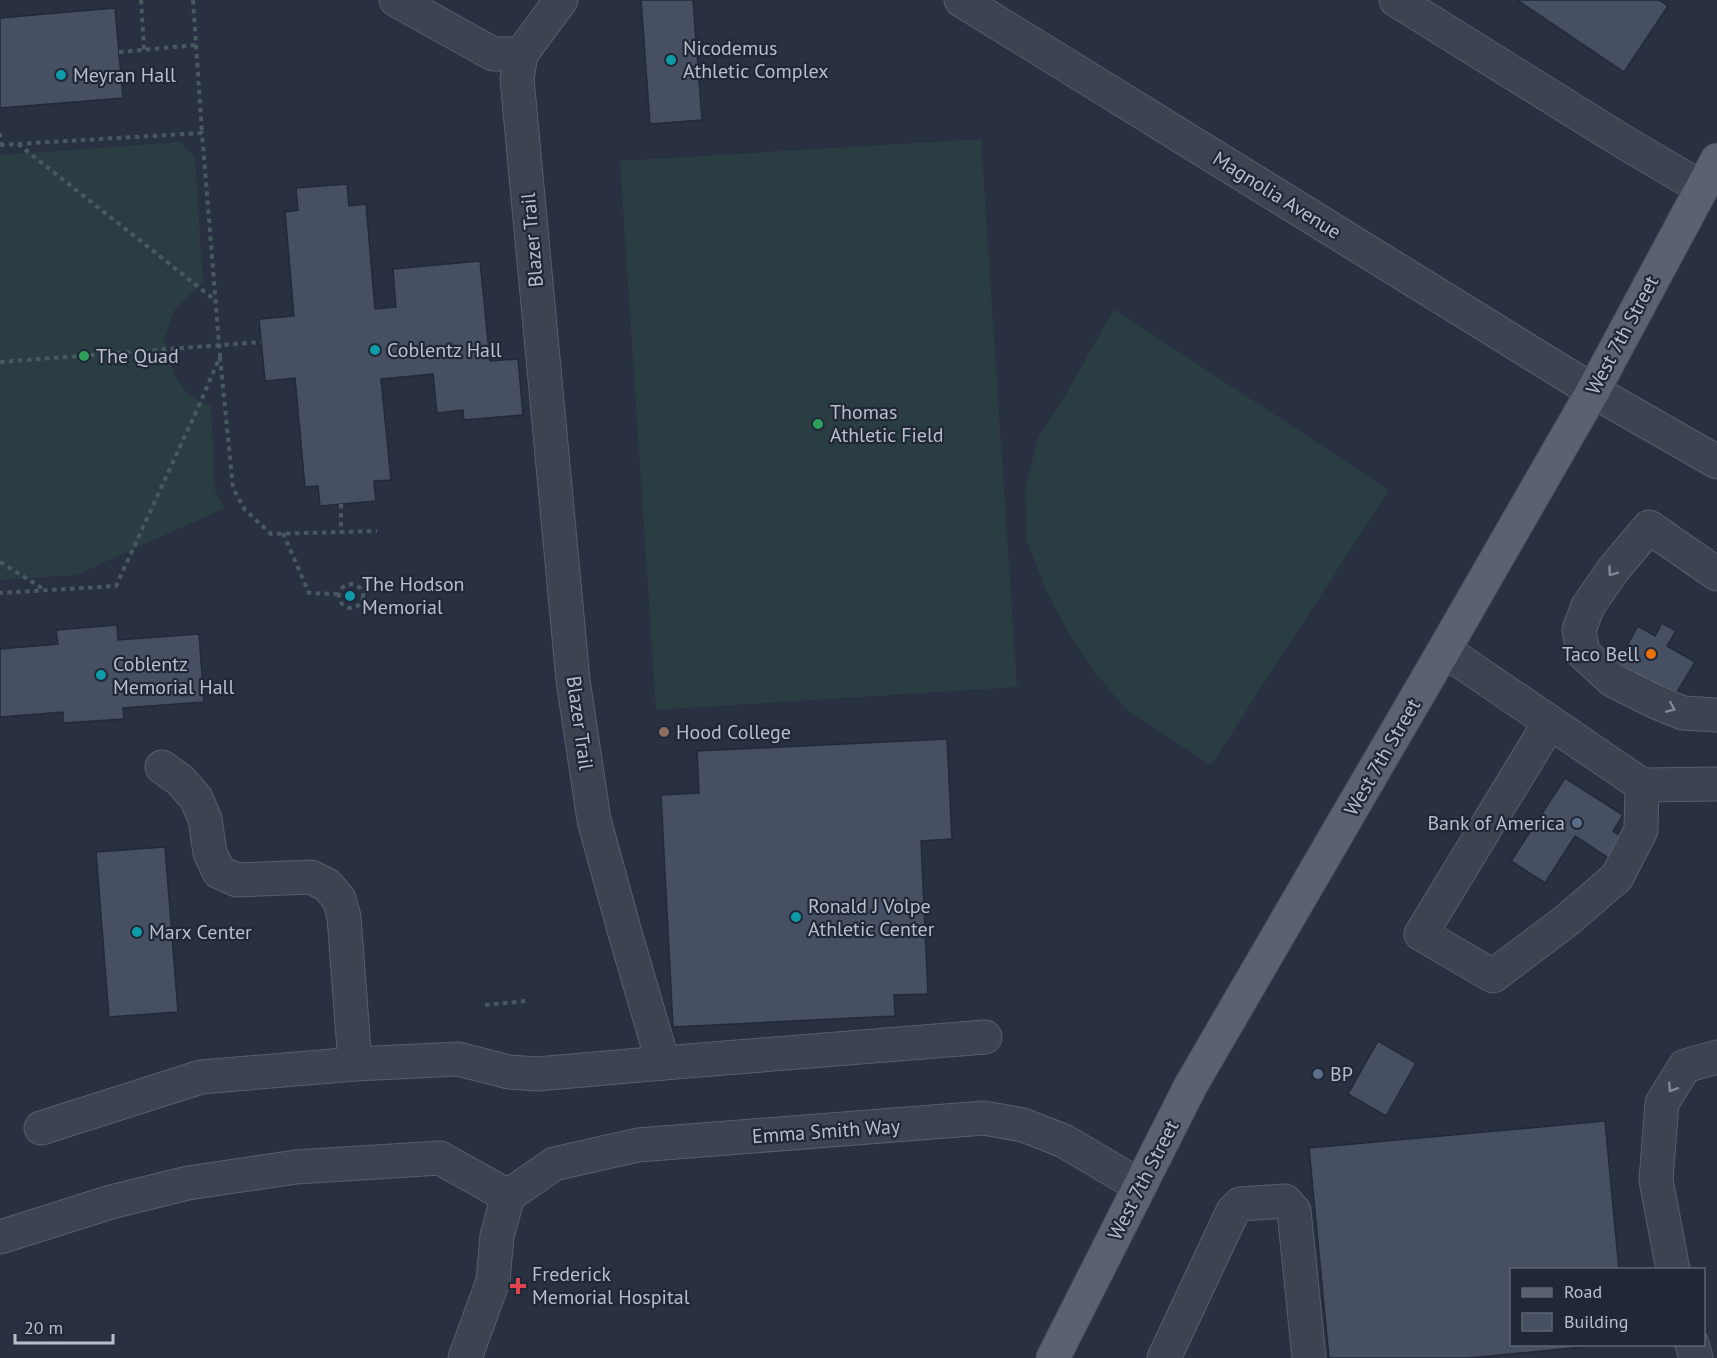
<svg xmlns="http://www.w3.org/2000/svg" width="1717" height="1358" font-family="'PT Sans',sans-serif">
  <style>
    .grass { fill: #2a3d43 }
    .building { fill: #475063; stroke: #222a39; stroke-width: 1.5 }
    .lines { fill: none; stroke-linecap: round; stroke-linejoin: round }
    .minor-casing { stroke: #575e6c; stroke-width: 35 }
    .major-casing { stroke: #454c5b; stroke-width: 35 }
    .path { stroke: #485a5f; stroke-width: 4; stroke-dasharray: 4.5 4.5; stroke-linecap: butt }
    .minor { stroke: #3c4351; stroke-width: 33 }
    .major { stroke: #5a6271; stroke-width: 33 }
    .oneway { stroke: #818794 }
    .culture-dot { fill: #0f9aa8; stroke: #202837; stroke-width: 2 }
    .leisure-dot { fill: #2e9e5b; stroke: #202837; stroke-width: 2 }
    .food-dot { fill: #e8710a; stroke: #202837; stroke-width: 2 }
    .education-dot { fill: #8d6e63; stroke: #202837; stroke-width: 2 }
    .service-dot { fill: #5c6f8a; stroke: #202837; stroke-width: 2 }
    .health-dot { fill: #e0444e; stroke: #202837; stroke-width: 2 }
    .labels { text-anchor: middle; stroke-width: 4.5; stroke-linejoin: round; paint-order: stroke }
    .poi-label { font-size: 20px; fill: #b9becb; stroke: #202837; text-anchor: start }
    .street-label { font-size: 20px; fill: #b9becb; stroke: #202837 }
  </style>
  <rect width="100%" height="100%" fill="#283042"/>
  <g class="grass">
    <polygon points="981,139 1017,687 656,710 620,161"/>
    <polygon points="180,142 195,157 203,281 175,309 164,339 173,373 189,396 211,406 215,491 225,508 76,575 0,580 0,155"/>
    <polygon points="1114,309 1389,490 1211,765 1128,711 1095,673 1068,632 1045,588 1027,541 1025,489 1038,438 1066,394"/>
  </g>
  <g class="building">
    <polygon points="641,0 693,0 702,120 650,124"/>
    <polygon points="1517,0 1659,0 1668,6 1624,72"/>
    <polygon points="115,8 123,98 0,108 0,18"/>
    <polygon points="347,184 349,206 366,204 375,309 396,307 393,269 480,261 490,361 518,359 523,415 464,420 463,410 437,413 433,374 381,379 391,480 374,481 376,501 320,506 318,486 305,487 295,378 265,381 259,319 294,316 285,212 298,210 296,188"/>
    <polygon points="1662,623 1676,631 1667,646 1695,662 1673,699 1617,663 1638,626 1655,636"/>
    <polygon points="117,625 118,640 199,634 204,702 123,708 124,719 63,723 63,712 0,717 0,649 58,644 56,630"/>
    <polygon points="947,739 952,839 921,841 928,994 894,995 895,1016 673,1027 661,795 699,793 697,751"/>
    <polygon points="1565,778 1623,815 1613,831 1629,842 1616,863 1575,836 1545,883 1511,861"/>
    <polygon points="165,847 178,1012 109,1017 96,852"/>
    <polygon points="1378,1041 1416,1063 1386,1116 1348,1094"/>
    <polygon points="1605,1121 1619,1270 1512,1270 1512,1344 1614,1344 1468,1358 1329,1358 1309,1148"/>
  </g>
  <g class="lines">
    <defs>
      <g id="minor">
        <polyline points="396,0 493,54 521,54 561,0"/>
        <polyline points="961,0 1593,391 1717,462"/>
        <polyline points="1396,0 1627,144 1702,188"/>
        <polyline points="521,54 517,79 573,680 594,820 625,933 663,1063 985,1037"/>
        <polyline points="1717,574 1649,527 1613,570 1588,606 1579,630 1583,653 1612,680 1656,702 1683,713 1717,715"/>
        <polyline points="1444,650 1642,785 1717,784"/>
        <polyline points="1550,722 1421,934 1493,976 1566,921 1617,877 1641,830 1642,785"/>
        <polyline points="162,767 180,780 196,798 205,819 210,853 219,872 237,880 311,877 327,885 339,899 344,917 355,1064"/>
        <polyline points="41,1128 201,1077 355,1064 458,1059 509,1072 537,1074 663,1063"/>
        <polyline points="508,1196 554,1164 638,1145 984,1118 1023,1125 1064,1141 1140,1186"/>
        <polyline points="0,1237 111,1202 188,1183 296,1167 440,1158 508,1196"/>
        <polyline points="1673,1270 1656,1180 1662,1103 1685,1066 1717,1057"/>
        <polyline points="1692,1344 1696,1358"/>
        <polyline points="465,1358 493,1281 497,1236 508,1196"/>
        <polyline points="1164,1358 1233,1211 1240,1204 1285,1201 1294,1211 1309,1358"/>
      </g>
      <polyline id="major" points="1053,1358 1191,1085 1444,650 1593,391 1717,160"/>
    </defs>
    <use href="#minor" class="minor-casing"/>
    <use href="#major" class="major-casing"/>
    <g class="path">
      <polyline points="141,0 144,50"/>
      <polyline points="193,0 202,133"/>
      <polyline points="119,52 196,45"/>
      <polyline points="0,133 1,145"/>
      <polyline points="18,144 215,300"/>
      <polyline points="0,145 202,133 220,356 201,401 116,586 0,593"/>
      <polyline points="220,357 233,488 245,510 271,534 377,531"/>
      <polyline points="0,362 261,342"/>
      <polyline points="341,504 341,532"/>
      <polyline points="283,533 309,593 338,594"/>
      <polyline points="0,562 45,590"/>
      <circle cx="351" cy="596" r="12"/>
      <polyline points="485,1005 526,1001"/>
    </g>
    <use href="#minor" class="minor"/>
    <use href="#major" class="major"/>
  </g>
  <defs><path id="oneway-chevron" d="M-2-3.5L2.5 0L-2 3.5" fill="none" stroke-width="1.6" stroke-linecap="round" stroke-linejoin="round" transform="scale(1.5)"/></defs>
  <g class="oneway">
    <use href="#oneway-chevron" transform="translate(1612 572) rotate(126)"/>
    <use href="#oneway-chevron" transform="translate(1671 708) rotate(23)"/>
    <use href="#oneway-chevron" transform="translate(1672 1088) rotate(122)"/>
  </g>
  <g class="culture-dot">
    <circle cx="671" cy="60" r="6"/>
    <circle cx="61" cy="75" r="6"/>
    <circle cx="375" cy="350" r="6"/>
    <circle cx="350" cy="596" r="6"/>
    <circle cx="101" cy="675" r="6"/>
    <circle cx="796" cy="917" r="6"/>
    <circle cx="137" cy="932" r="6"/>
  </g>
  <g class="leisure-dot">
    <circle cx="84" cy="356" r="6"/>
    <circle cx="818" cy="424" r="6"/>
  </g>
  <circle class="food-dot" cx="1651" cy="654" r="6"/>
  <circle class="education-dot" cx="664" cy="732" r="6"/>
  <g class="service-dot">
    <circle cx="1577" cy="823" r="6"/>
    <circle cx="1318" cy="1074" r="6"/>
  </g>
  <path class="health-dot" d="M515 1277h6v6h6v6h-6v6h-6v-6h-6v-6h6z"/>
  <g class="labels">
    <g class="poi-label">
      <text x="683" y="55">Nicodemus<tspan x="683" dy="23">Athletic Complex</tspan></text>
      <text x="73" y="82">Meyran Hall</text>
      <text x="387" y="357">Coblentz Hall</text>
      <text x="96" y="363">The Quad</text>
      <text x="830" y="419">Thomas<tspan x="830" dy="23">Athletic Field</tspan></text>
      <text x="362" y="591">The Hodson<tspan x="362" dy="23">Memorial</tspan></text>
      <text x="1639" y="661" text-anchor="end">Taco Bell</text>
      <text x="113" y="671">Coblentz<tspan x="113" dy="23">Memorial Hall</tspan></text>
      <text x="676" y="739">Hood College</text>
      <text x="1565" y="830" text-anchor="end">Bank of America</text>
      <text x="808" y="913">Ronald J Volpe<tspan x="808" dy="23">Athletic Center</tspan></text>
      <text x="149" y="939">Marx Center</text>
      <text x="1330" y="1081">BP</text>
      <text x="532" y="1281">Frederick<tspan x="532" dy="23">Memorial Hospital</tspan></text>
    </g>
    <g class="street-label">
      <text transform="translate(1277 195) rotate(32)" y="7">Magnolia Avenue</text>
      <text transform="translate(532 240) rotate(-95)" y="7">Blazer Trail</text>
      <text transform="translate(1622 335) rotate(-62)" y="7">West 7th Street</text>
      <text transform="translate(580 723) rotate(82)" y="7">Blazer Trail</text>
      <text transform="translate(1382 757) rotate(-60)" y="7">West 7th Street</text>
      <text transform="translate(826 1131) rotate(-4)" y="7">Emma Smith Way</text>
      <text transform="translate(1143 1180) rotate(-63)" y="7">West 7th Street</text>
    </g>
  </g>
  <rect x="1510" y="1268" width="195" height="78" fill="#202837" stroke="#5d6472" stroke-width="1.5"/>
  <rect x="1522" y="1288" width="30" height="9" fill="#5a6271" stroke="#5d6472" stroke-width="1.5"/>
  <text x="1564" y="1298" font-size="18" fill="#b9becb">Road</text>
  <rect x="1522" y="1313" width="30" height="18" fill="#475063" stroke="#5d6472" stroke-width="1.5"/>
  <text x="1564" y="1328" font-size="18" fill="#b9becb">Building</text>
  <path d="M15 1334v9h98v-9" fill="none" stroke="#b9becb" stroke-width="3"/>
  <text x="24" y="1334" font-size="18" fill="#b9becb" stroke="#202837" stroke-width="4.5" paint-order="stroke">20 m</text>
</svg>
